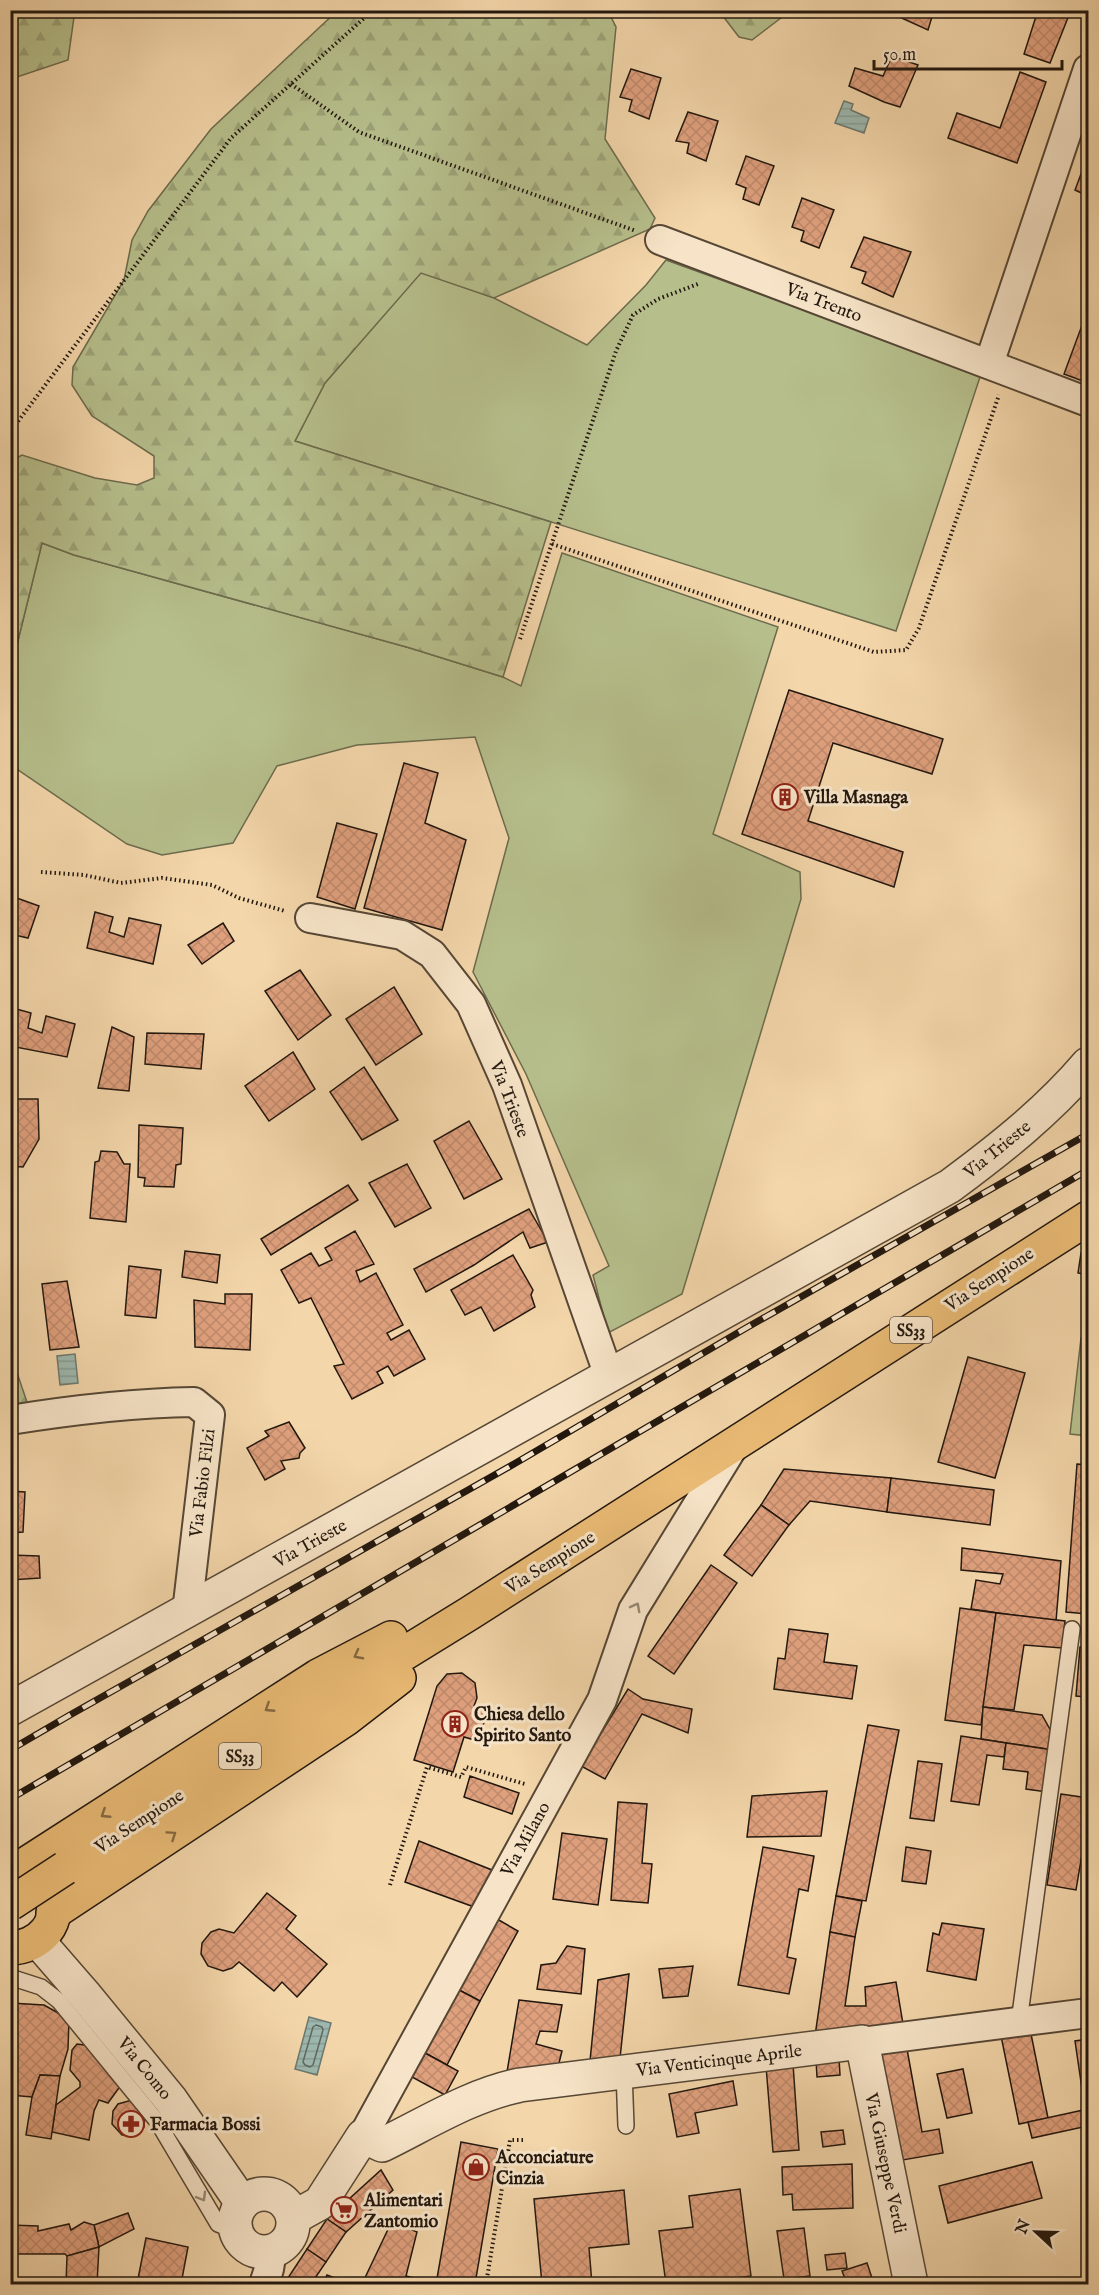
<svg xmlns="http://www.w3.org/2000/svg" width="1099" height="2295" font-family="'IM FELL English',serif">
  <style>
    .grass { fill: #b6bf8c; stroke: #6c6b4d; stroke-width: 1.5 }
    .forest { fill: url(#forest-firs); stroke: #6c6b4d; stroke-width: 1.5 }
    .water { fill: url(#water-rules); stroke: #6c786f; stroke-width: 1.5 }
    .lines { fill: none; stroke-linecap: round; stroke-linejoin: round }
    .shore { stroke: #60685e; stroke-width: 1.5 }
    .building { fill: url(#building-cross-hatch); stroke: #22170e; stroke-width: 1.5 }
    .service-casing { stroke: #564735; stroke-width: 18 }
    .minor-casing { stroke: #564735; stroke-width: 32 }
    .tertiary-casing { stroke: #564735; stroke-width: 36 }
    .primary-casing { stroke: #22170e; stroke-width: 36 }
    .path { stroke: #22170e; stroke-width: 4; stroke-dasharray: 1.5 3; stroke-linecap: butt }
    .service { stroke: #f7e4c8; stroke-width: 15 }
    .minor { stroke: #f7e4c8; stroke-width: 28 }
    .tertiary { stroke: #f7e4c8; stroke-width: 33 }
    .primary { stroke: #eabb75; stroke-width: 33 }
    .rail-casing { stroke: #22170e; stroke-width: 7 }
    .rail { stroke: #f7e4c8; stroke-width: 4.5; stroke-dasharray: 14; stroke-linecap: butt }
    .primary-bridge-casing { stroke: #22170e; stroke-width: 36; stroke-linecap: butt }
    .primary-bridge { stroke: #eabb75; stroke-width: 33 }
    .oneway { stroke: #978874 }
    .oneway2 { stroke: #866942 }
    .labels { text-anchor: middle; stroke-width: 6; stroke-linejoin: round; paint-order: stroke }
    .shield { fill: #f7e4c8; stroke: #625446; stroke-width: 1.5 }
    .shield-label { font-size: 16px; font-weight: bold; fill: #22170e }
    .street-label { font-size: 18px; fill: #22170e; stroke: #f7e4c8 }
    .poi-label { font-size: 18px; font-weight: bold; fill: #22170e; stroke: #f7e4c8; text-anchor: start }
  </style>
  <defs>
    <pattern id="forest-firs" width="22" height="20" patternUnits="userSpaceOnUse" patternTransform="scale(1.5)"><rect width="22" height="20" fill="#b6bf8c"/><path d="M5 1l3.5 6h-7zM16 11l3.5 6h-7z" fill="#9ca378"/></pattern>
    <pattern id="water-rules" width="6" height="5" patternUnits="userSpaceOnUse" patternTransform="scale(1.5)"><rect width="6" height="5" fill="#9db8af"/><path d="M0 2.5h6" fill="none" stroke="#879d95"/></pattern>
    <pattern id="building-cross-hatch" width="8" height="8" patternUnits="userSpaceOnUse" patternTransform="scale(1.5)"><rect width="8" height="8" fill="#dfa07d"/><path d="M0 0l8 8M0 8l8-8" fill="none" stroke="#bf896b"/></pattern>
  </defs>
  <rect width="100%" height="100%" fill="#f3d6aa"/>
  <filter id="stains"><feTurbulence type="fractalNoise" baseFrequency=".00333" numOctaves="4"/><feColorMatrix values="0 0 0 0 .2 0 0 0 0 .09 0 0 0 0 .02 0 0 0 .5 -.17"/></filter>
  <radialGradient id="worn" r=".72"><stop offset=".6" stop-color="#630" stop-opacity="0"/><stop offset="1" stop-color="#630" stop-opacity=".3"/></radialGradient>
  <g class="grass">
    <polygon points="666,260 981,374 896,631 295,441 325,383 421,272 494,298 587,345 646,285"/>
    <polygon points="42,543 74,555 410,648 503,677 521,686 562,553 778,627 713,834 800,872 801,899 682,1294 608,1333 593,1275 609,1266 526,1074 473,972 509,838 475,737 357,745 277,766 233,843 162,855 127,844 11,765 11,669"/>
    <polygon points="1088,1337 1088,1436 1070,1434 1081,1338"/>
  </g>
  <g class="forest">
    <polygon points="10,11 80,11 74,17 68,60 11,79"/>
    <polygon points="337,11 608,11 616,27 605,139 655,218 650,229 494,298 421,273 325,383 295,441 551,522 503,677 410,648 74,555 42,543 11,669 11,528 15,529 11,523 11,461 22,455 95,478 137,485 154,478 154,456 92,416 72,385 73,367 124,280 132,240 148,211 211,129"/>
    <polygon points="719,11 790,11 752,40 739,37"/>
    <polygon points="11,1355 29,1408 11,1408"/>
  </g>
  <g class="water">
    <polygon points="844,101 853,104 851,110 869,118 864,133 835,123"/>
    <polygon points="75,1354 78,1383 60,1385 57,1356"/>
    <polygon points="309,2017 331,2023 317,2075 295,2069"/>
  </g>
  <g class="lines">
    <polygon class="shore" points="316,2025 322,2027 323,2030 313,2065 310,2067 305,2065 303,2062 313,2027"/>
  </g>
  <g class="building">
    <polygon points="884,10 934,10 928,30"/>
    <polygon points="1038,10 1071,10 1050,63 1024,54"/>
    <polygon points="892,56 918,65 900,107 884,102 849,86 855,68 883,76"/>
    <polygon points="631,69 661,78 649,119 629,111 632,100 620,97"/>
    <polygon points="1020,72 1046,82 1017,163 948,138 957,113 1000,128"/>
    <polygon points="688,112 718,121 706,161 687,153 689,143 676,141"/>
    <polygon points="1088,155 1088,196 1075,190"/>
    <polygon points="746,156 774,166 759,205 743,199 746,188 736,184"/>
    <polygon points="802,198 834,210 819,248 801,241 804,231 792,227"/>
    <polygon points="864,237 911,252 893,297 862,283 866,272 851,267"/>
    <polygon points="1088,309 1088,383 1064,374"/>
    <polygon points="789,690 943,739 932,774 833,743 808,821 903,852 894,887 742,834"/>
    <polygon points="404,763 438,773 425,823 466,840 442,930 364,908"/>
    <polygon points="337,823 377,834 355,909 317,897"/>
    <polygon points="14,897 39,906 28,938 10,934 10,907"/>
    <polygon points="95,912 113,917 109,932 124,937 129,918 161,925 153,964 87,948"/>
    <polygon points="223,923 234,941 202,964 188,945"/>
    <polygon points="300,970 331,1015 298,1040 265,991"/>
    <polygon points="394,987 422,1034 376,1065 346,1019"/>
    <polygon points="13,1008 31,1013 28,1028 42,1033 46,1016 75,1024 67,1057 10,1046 10,1019"/>
    <polygon points="112,1027 134,1037 129,1091 98,1088"/>
    <polygon points="147,1033 204,1034 201,1069 145,1064"/>
    <polygon points="293,1052 315,1089 269,1121 245,1086"/>
    <polygon points="364,1067 398,1120 362,1140 330,1092"/>
    <polygon points="10,1099 38,1099 39,1139 23,1167 10,1166"/>
    <polygon points="469,1121 502,1179 464,1199 434,1141"/>
    <polygon points="139,1125 183,1128 181,1164 176,1165 174,1187 144,1186 145,1178 138,1177"/>
    <polygon points="101,1151 117,1152 124,1164 130,1164 126,1222 90,1218 95,1162 99,1161"/>
    <polygon points="407,1164 431,1208 395,1227 369,1183"/>
    <polygon points="348,1185 358,1200 271,1255 261,1239"/>
    <polygon points="529,1209 548,1242 530,1248 523,1232 474,1265 426,1292 414,1269"/>
    <polygon points="355,1231 374,1264 356,1271 360,1282 376,1273 403,1325 387,1333 391,1340 409,1330 425,1359 394,1376 388,1366 377,1372 383,1383 352,1399 334,1366 344,1364 311,1298 299,1303 281,1270 311,1253 319,1266 332,1260 325,1248"/>
    <polygon points="185,1251 220,1255 217,1283 182,1277"/>
    <polygon points="1081,1253 1088,1254 1088,1275 1078,1273"/>
    <polygon points="513,1255 533,1290 531,1295 535,1307 494,1331 481,1307 465,1315 451,1290"/>
    <polygon points="129,1266 161,1270 156,1318 125,1315"/>
    <polygon points="67,1281 79,1347 50,1350 42,1284"/>
    <polygon points="225,1294 252,1294 250,1350 195,1347 194,1300 225,1304"/>
    <polygon points="968,1357 1025,1373 995,1478 938,1462"/>
    <polygon points="289,1422 305,1448 300,1453 299,1458 281,1461 285,1469 265,1480 247,1448 269,1436 265,1431"/>
    <polygon points="1077,1464 1088,1465 1088,1614 1066,1612"/>
    <polygon points="784,1469 891,1478 887,1512 810,1501 789,1525 761,1505"/>
    <polygon points="891,1478 994,1490 990,1525 887,1512"/>
    <polygon points="10,1491 25,1492 23,1532 10,1533"/>
    <polygon points="761,1505 789,1525 752,1576 724,1555"/>
    <polygon points="962,1548 1061,1561 1056,1621 971,1609 976,1580 1000,1584 1003,1574 961,1570"/>
    <polygon points="10,1555 39,1556 40,1578 10,1580"/>
    <polygon points="711,1565 737,1583 674,1674 648,1656"/>
    <polygon points="960,1608 996,1613 981,1725 945,1720"/>
    <polygon points="996,1613 1065,1621 1062,1648 1024,1645 1014,1710 983,1707"/>
    <polygon points="789,1629 828,1634 824,1662 857,1666 852,1699 774,1689 778,1658 785,1659"/>
    <polygon points="1080,1647 1088,1647 1088,1697 1076,1696"/>
    <polygon points="462,1673 475,1683 477,1698 474,1706 488,1710 478,1741 464,1737 453,1772 414,1760 437,1686 447,1674"/>
    <polygon points="628,1689 643,1699 692,1709 688,1733 642,1714 605,1779 581,1766"/>
    <polygon points="983,1707 1042,1715 1052,1733 1053,1750 981,1739"/>
    <polygon points="868,1725 899,1730 866,1901 836,1896"/>
    <polygon points="961,1736 1006,1743 1004,1757 987,1755 979,1805 951,1801"/>
    <polygon points="1006,1743 1053,1750 1047,1792 1026,1789 1028,1772 1003,1769"/>
    <polygon points="918,1761 942,1764 934,1821 910,1818"/>
    <polygon points="470,1776 519,1793 512,1814 464,1797"/>
    <polygon points="827,1791 821,1836 747,1837 752,1796"/>
    <polygon points="1061,1794 1088,1798 1088,1818 1076,1890 1047,1885"/>
    <polygon points="618,1802 647,1804 642,1863 652,1864 648,1903 611,1900"/>
    <polygon points="562,1833 607,1839 598,1905 553,1899"/>
    <polygon points="419,1841 497,1872 477,1908 405,1882"/>
    <polygon points="763,1847 814,1856 808,1891 799,1889 787,1957 796,1959 789,1994 738,1985"/>
    <polygon points="906,1847 931,1851 926,1884 902,1881"/>
    <polygon points="267,1893 296,1916 286,1929 327,1964 297,1997 282,1982 274,1991 239,1962 232,1968 223,1971 208,1966 201,1954 202,1943 211,1932 219,1929 234,1933"/>
    <polygon points="836,1896 862,1901 855,1937 830,1932"/>
    <polygon points="497,1919 518,1931 480,2001 459,1990"/>
    <polygon points="942,1923 984,1929 976,1980 927,1971 933,1933 939,1935"/>
    <polygon points="830,1932 855,1937 845,2006 866,2006 865,1987 896,1982 903,2024 815,2036"/>
    <polygon points="567,1946 585,1949 581,1994 537,1989 541,1965 556,1963"/>
    <polygon points="693,1966 688,1996 663,1998 659,1969"/>
    <polygon points="629,1974 620,2058 590,2061 598,1980"/>
    <polygon points="459,1990 480,2001 447,2065 425,2053"/>
    <polygon points="519,2000 562,2005 557,2032 540,2031 536,2044 562,2051 558,2067 506,2078"/>
    <polygon points="10,2003 44,2005 69,2019 68,2049 60,2076 40,2075 32,2097 10,2095"/>
    <polygon points="1029,2024 1048,2118 1019,2124 1000,2031"/>
    <polygon points="1088,2039 1088,2088 1082,2089 1075,2041"/>
    <polygon points="77,2044 91,2046 121,2085 108,2103 99,2100 94,2111 89,2140 52,2132 56,2105 80,2087 80,2082 70,2070 72,2050"/>
    <polygon points="907,2049 922,2132 939,2129 943,2153 897,2161 879,2054"/>
    <polygon points="425,2053 458,2071 445,2095 412,2077"/>
    <polygon points="839,2058 840,2075 817,2077 816,2060"/>
    <polygon points="793,2064 799,2150 773,2152 766,2066"/>
    <polygon points="963,2069 972,2113 947,2118 937,2074"/>
    <polygon points="40,2075 60,2076 51,2139 26,2135 32,2097"/>
    <polygon points="733,2081 737,2105 695,2113 699,2133 677,2137 669,2094"/>
    <polygon points="132,2100 145,2114 144,2127 135,2135 122,2135 112,2124 113,2111 118,2104"/>
    <polygon points="1088,2109 1088,2126 1032,2138 1028,2122"/>
    <polygon points="843,2130 845,2144 823,2147 821,2132"/>
    <polygon points="461,2142 498,2149 475,2284 436,2284"/>
    <polygon points="1032,2162 1042,2198 948,2223 939,2186"/>
    <polygon points="852,2164 853,2208 793,2210 792,2194 783,2195 782,2167"/>
    <polygon points="381,2170 393,2190 346,2232 327,2219"/>
    <polygon points="740,2189 751,2276 690,2284 666,2284 659,2231 693,2227 689,2196"/>
    <polygon points="624,2190 629,2244 589,2248 592,2284 542,2284 534,2199"/>
    <polygon points="128,2213 134,2229 99,2247 94,2225"/>
    <polygon points="327,2219 346,2232 326,2262 307,2249"/>
    <polygon points="392,2221 417,2232 406,2276 419,2279 417,2284 362,2284"/>
    <polygon points="84,2222 94,2225 99,2247 67,2256 65,2254 10,2254 10,2225 38,2226 38,2231 69,2224 71,2230"/>
    <polygon points="804,2228 810,2276 784,2279 777,2231"/>
    <polygon points="146,2238 188,2247 181,2284 137,2284"/>
    <polygon points="99,2247 97,2284 66,2284 67,2256"/>
    <polygon points="307,2249 326,2262 311,2284 284,2284"/>
    <polygon points="845,2253 847,2268 827,2270 825,2255"/>
    <polygon points="867,2263 874,2284 847,2284 842,2271"/>
    <polygon points="327,2275 345,2282 344,2284 323,2284"/>
  </g>
  <g class="lines">
    <defs>
      <g id="service">
        <polyline points="10,1977 41,1987 59,2001 157,2121 218,2224 236,2231"/>
        <polyline points="1019,2022 1072,1629"/>
        <polyline points="624,2072 626,2126"/>
      </g>
      <g id="minor">
        <polyline points="660,240 1088,402"/>
        <polyline points="989,364 1088,69"/>
        <polyline points="310,918 402,935 432,954 471,1004 507,1085 609,1376"/>
        <path d="M10 1420C72 1410 132 1403 194 1402L210 1415 187 1612"/>
        <polyline points="862,2042 1088,2013"/>
        <polyline points="363,2136 602,1700 633,1610 735,1444"/>
        <polyline points="264,2284 269,2269 272,2251"/>
      </g>
      <g id="tertiary">
        <path d="M10 1709 950 1186C1000 1149 1048 1111 1088 1064"/>
        <polyline points="38,1941 84,1994 171,2100 242,2203"/>
        <circle cx="264" cy="2223" r="29"/>
        <path d="M293 2218 320 2203 363 2136 382 2145C427 2123 471 2095 520 2085L862 2042 911 2284"/>
      </g>
      <g id="primary">
        <polyline points="65,1868 332,1698 470,1613 1088,1218"/>
        <polyline points="15,1871 318,1676 391,1638"/>
        <polyline points="53,1913 346,1719 399,1678"/>
        <path d="M10 1948C39 1948 65 1921 49 1892"/>
      </g>
    </defs>
    <use href="#service" class="service-casing"/>
    <use href="#minor" class="minor-casing"/>
    <use href="#tertiary" class="tertiary-casing"/>
    <use href="#primary" class="primary-casing"/>
    <g class="path">
      <polyline points="291,84 359,132 636,231"/>
      <polyline points="10,432 231,138 373,10"/>
      <polyline points="552,544 874,652 906,650 919,628 999,395"/>
      <polyline points="520,639 616,351 633,315 658,299 698,284"/>
      <polyline points="41,872 84,875 121,883 162,878 212,885 239,898 285,911"/>
      <polyline points="1082,1037 1088,1030"/>
      <polyline points="390,1885 427,1767 461,1777 466,1767 525,1784"/>
      <polyline points="486,2284 510,2140 523,2140"/>
    </g>
    <use href="#service" class="service"/>
    <use href="#minor" class="minor"/>
    <use href="#tertiary" class="tertiary"/>
    <use href="#primary" class="primary"/>
    <defs>
      <g id="rail">
        <polyline points="10,1750 70,1715 514,1464 746,1328 1088,1134"/>
        <polyline points="10,1799 1088,1170"/>
      </g>
    </defs>
    <use href="#rail" class="rail-casing"/>
    <use href="#rail" class="rail"/>
    <defs>
      <polyline id="primary-bridge" points="10,1904 65,1868"/>
    </defs>
    <use href="#primary-bridge" class="primary-bridge-casing"/>
    <use href="#primary-bridge" class="primary-bridge"/>
  </g>
  <defs><path id="oneway-chevron" d="M-2-3.5L2.5 0L-2 3.5" fill="none" stroke-width="1.6" stroke-linecap="round" stroke-linejoin="round" transform="scale(1.5)"/></defs>
  <g class="oneway">
    <use href="#oneway-chevron" transform="translate(636 1607) rotate(-62)"/>
    <use href="#oneway-chevron" transform="translate(202 2197) rotate(60)"/>
  </g>
  <g class="oneway2">
    <use href="#oneway-chevron" transform="translate(358 1655) rotate(152)"/>
    <use href="#oneway-chevron" transform="translate(269 1708) rotate(147)"/>
    <use href="#oneway-chevron" transform="translate(105 1814) rotate(147)"/>
    <use href="#oneway-chevron" transform="translate(172 1835) rotate(-34)"/>
  </g>
  <defs>
    <symbol id="building-ring" viewBox="-11 -11 22 22"><circle r="9.5" fill="#f7e4c8" stroke="#8f2418" stroke-width="1.5"/><path d="M-4-6H4V6H1V3H-1V6H-4ZM-2.5-4.3h1.7v1.8h-1.7ZM.8-4.3h1.7v1.8H.8ZM-2.5-1h1.7V.8h-1.7ZM.8-1h1.7V.8H.8Z" fill="#8f2418"/></symbol>
    <symbol id="pharmacy-ring" viewBox="-11 -11 22 22"><circle r="9.5" fill="#f7e4c8" stroke="#8f2418" stroke-width="1.5"/><path d="M-2-6h4v4h4v4h-4v4h-4v-4h-4v-4h4Z" fill="#8f2418"/></symbol>
    <symbol id="shop-ring" viewBox="-11 -11 22 22"><circle r="9.5" fill="#f7e4c8" stroke="#8f2418" stroke-width="1.5"/><path d="M-5-2.5h2.3a2.7 3.5 0 0 1 5.4 0H5L5.5 6h-11ZM-1.5-2.5h3a1.5 2.3 0 0 0-3 0Z" fill="#8f2418"/></symbol>
    <symbol id="supermarket-ring" viewBox="-11 -11 22 22"><circle r="9.5" fill="#f7e4c8" stroke="#8f2418" stroke-width="1.5"/><path d="M-6-5.5h2.5l.6 2H6L4.5 2H-2.5L-4.4-4H-6ZM-1.5 3.2a1.3 1.3 0 1 0 .1 0ZM3 3.2a1.3 1.3 0 1 0 .1 0Z" fill="#8f2418"/></symbol>
  </defs>
  <g fill-rule="evenodd">
    <use href="#building-ring" x="770" y="782" width="30" height="30"/>
    <use href="#building-ring" x="440" y="1709" width="30" height="30"/>
    <use href="#pharmacy-ring" x="116" y="2109" width="30" height="30"/>
    <use href="#shop-ring" x="461" y="2152" width="30" height="30"/>
    <use href="#supermarket-ring" x="329" y="2195" width="30" height="30"/>
  </g>
  <g class="labels">
    <g class="shield">
      <rect x="890" y="1317" width="42" height="26" rx="4.5"/>
      <rect x="219" y="1743" width="42" height="26" rx="4.5"/>
    </g>
    <g class="shield-label">
      <text x="911" y="1336">SS33</text>
      <text x="240" y="1762">SS33</text>
    </g>
    <g class="street-label">
      <text transform="translate(824 302) rotate(21)" y="6">Via Trento</text>
      <text transform="translate(510 1099) rotate(69)" y="6">Via Trieste</text>
      <text transform="translate(997 1149) rotate(-39)" y="6">Via Trieste</text>
      <text transform="translate(989 1279) rotate(-33)" y="6">Via Sempione</text>
      <text transform="translate(202 1483) rotate(-83)" y="6">Via Fabio Filzi</text>
      <text transform="translate(310 1543) rotate(-29)" y="6">Via Trieste</text>
      <text transform="translate(550 1562) rotate(-32)" y="6">Via Sempione</text>
      <text transform="translate(139 1821) rotate(-33)" y="6">Via Sempione</text>
      <text transform="translate(525 1839) rotate(-61)" y="6">Via Milano</text>
      <text transform="translate(719 2060) rotate(-7)" y="6">Via Venticinque Aprile</text>
      <text transform="translate(145 2068) rotate(51)" y="6">Via Como</text>
      <text transform="translate(886 2163) rotate(78)" y="6">Via Giuseppe Verdi</text>
    </g>
    <g class="poi-label">
      <text x="804" y="803">Villa Masnaga</text>
      <text x="474" y="1720">Chiesa dello<tspan x="474" dy="21">Spirito Santo</tspan></text>
      <text x="150" y="2130">Farmacia Bossi</text>
      <text x="496" y="2163">Acconciature<tspan x="496" dy="21">Cinzia</tspan></text>
      <text x="364" y="2206">Alimentari<tspan x="364" dy="21">Zantomio</tspan></text>
    </g>
  </g>
  <rect width="1099" height="2295" fill="none" stroke="#f3d6aa" stroke-width="36"/>
  <rect x="12" y="12" width="1075" height="2271" fill="none" stroke="#22170e" stroke-width="3"/>
  <rect x="18" y="18" width="1063" height="2259" fill="none" stroke="#22170e" stroke-width="1.5"/>
  <g transform="translate(1036 2232) rotate(292)" stroke="#f7e4c8" stroke-width="4.5" paint-order="stroke">
  <path d="M0-4.5L10 22L0 15L-10 22Z" fill="#22170e"/>
  <text y="-9" font-size="16" font-weight="bold" text-anchor="middle" fill="#22170e">N</text>
  </g>
  <path d="M874 60v9h188v-9" fill="none" stroke="#22170e" stroke-width="3"/>
  <text x="883" y="60" font-size="18" fill="#22170e" stroke="#f7e4c8" stroke-width="4.5" paint-order="stroke">50 m</text>
  <rect width="100%" height="100%" filter="url(#stains)"/>
  <rect width="100%" height="100%" fill="url(#worn)"/>
</svg>
